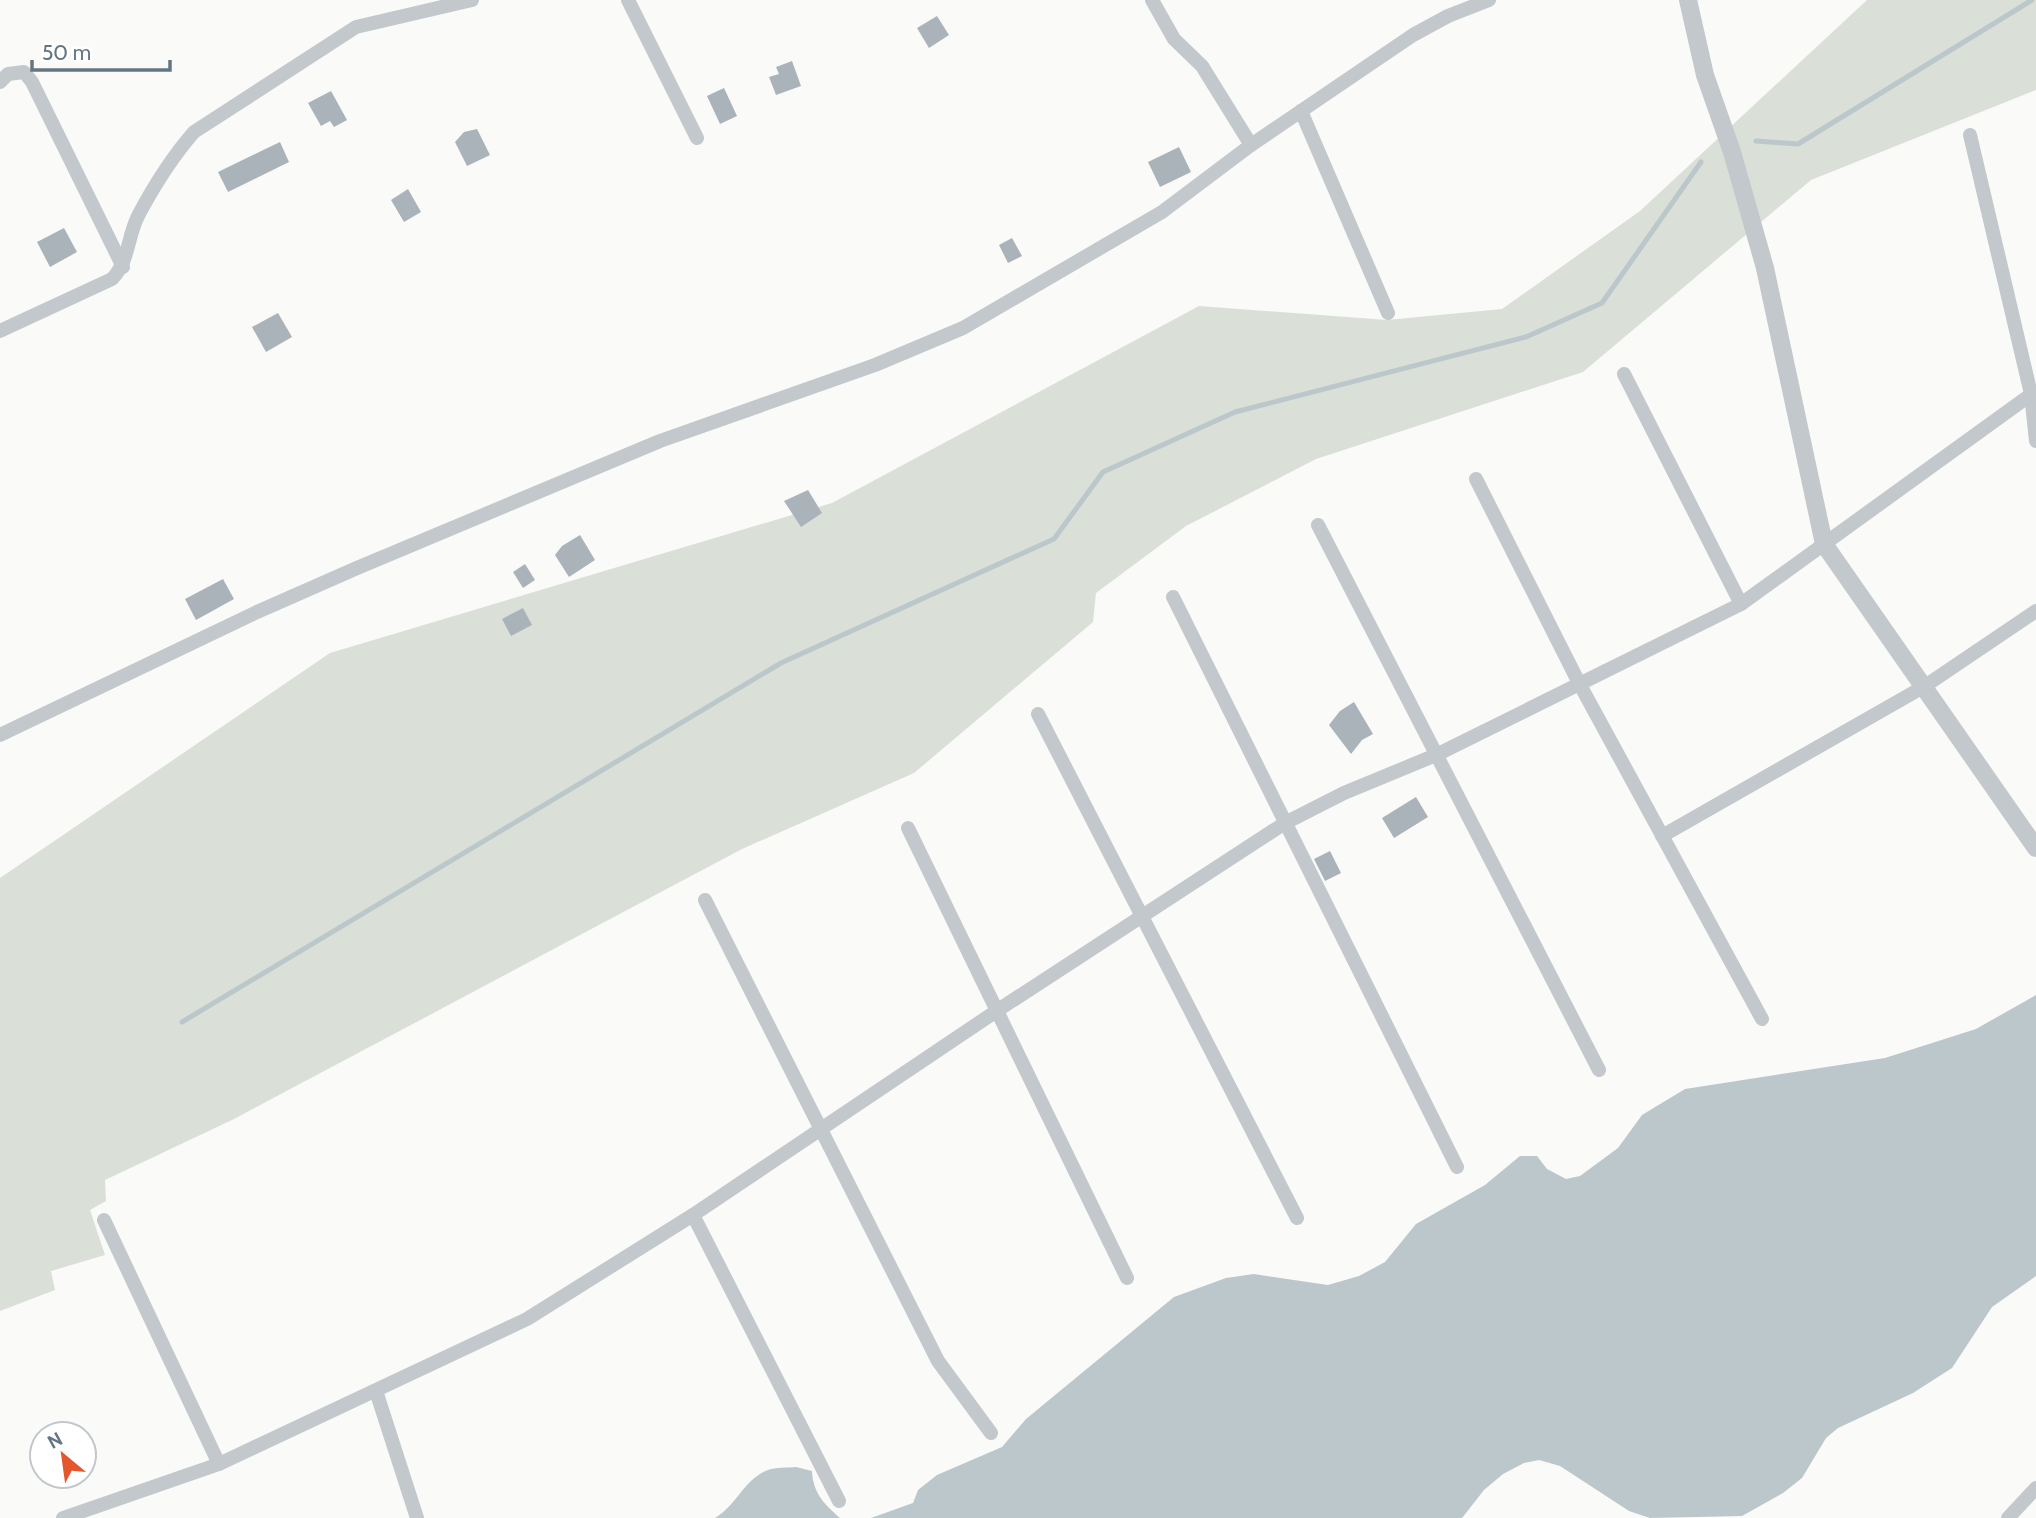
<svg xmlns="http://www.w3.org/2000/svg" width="2036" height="1518" font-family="Cabin,sans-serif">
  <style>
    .green { fill: #dadfd7 }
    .water { fill: #bbc7cb }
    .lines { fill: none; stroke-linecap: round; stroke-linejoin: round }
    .stream { stroke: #bbc7cb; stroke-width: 5 }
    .building { fill: #aab3b9 }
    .minor { stroke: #c3c8cc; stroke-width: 14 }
    .tertiary { stroke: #c3c8cc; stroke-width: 18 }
  </style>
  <rect width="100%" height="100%" fill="#fafaf8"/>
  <polygon class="green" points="1867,0 2036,0 2036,90 1811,180 1583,372 1316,459 1186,526 1096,593 1093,622 914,773 742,849 234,1119 105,1180 106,1201 90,1210 105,1255 51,1271 55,1290 0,1311 0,878 330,653 832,503 1199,306 1387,320 1502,309 1640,211"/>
  <g class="water">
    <polygon points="2036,995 2036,1276 1992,1307 1952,1368 1913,1393 1838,1428 1826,1438 1802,1478 1783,1493 1742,1516 1650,1518 1629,1511 1560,1466 1539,1460 1524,1463 1503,1474 1484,1490 1462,1518 871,1518 913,1503 918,1490 937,1475 1002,1447 1026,1419 1174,1297 1226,1278 1254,1274 1328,1285 1359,1276 1385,1262 1416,1224 1485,1185 1520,1156 1537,1156 1547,1169 1566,1179 1580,1176 1618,1148 1642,1115 1685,1089 1885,1058 1976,1029"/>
    <path d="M796 1467 812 1471C813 1493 824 1504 840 1518H715C737 1505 744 1479 768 1470 776 1467 787 1468 796 1467Z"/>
  </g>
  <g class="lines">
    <g class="stream">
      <polyline points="1756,141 1798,144 2032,0"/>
      <polyline points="182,1022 781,663 1054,539 1103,472 1235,412 1526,337 1602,303 1701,162"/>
    </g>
  </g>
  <g class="building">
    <polygon points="937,16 949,35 929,48 917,28"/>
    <polygon points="792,61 801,86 776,95 769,77 779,74 776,67"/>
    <polygon points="724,88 737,116 720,124 707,96"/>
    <polygon points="331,91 347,120 334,127 330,121 321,126 308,103"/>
    <polygon points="477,129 490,155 467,166 455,142 464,132"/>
    <polygon points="280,142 289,162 228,192 218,172"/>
    <polygon points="1179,147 1191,172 1160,187 1148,162"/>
    <polygon points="408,189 421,212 404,222 391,200"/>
    <polygon points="64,228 77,252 50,267 37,242"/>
    <polygon points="1012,238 1022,256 1008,263 999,245"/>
    <polygon points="278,313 292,337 266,352 252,327"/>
    <polygon points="808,490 822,513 801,527 784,501"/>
    <polygon points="580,535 595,560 569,577 555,555 562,546"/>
    <polygon points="525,564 535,580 523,588 513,572"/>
    <polygon points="223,579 234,599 196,620 185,599"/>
    <polygon points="523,608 532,625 511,636 502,619"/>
    <polygon points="1354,702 1373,734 1362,740 1351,754 1329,725 1340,711"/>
    <polygon points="1416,797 1428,817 1394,838 1382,818"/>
    <polygon points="1330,851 1341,873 1325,881 1314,859"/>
  </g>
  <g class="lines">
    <g class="minor">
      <polyline points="628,0 697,138"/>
      <polyline points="1152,0 1174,39 1202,66 1251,145"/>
      <polyline points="0,82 8,74 24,72 32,82 123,267"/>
      <polyline points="1301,111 1388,313"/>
      <polyline points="1970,135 2031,394 2036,441"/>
      <path d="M0 331 112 279C130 260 127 236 139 214 154 186 173 156 194 132L356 27 472 0"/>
      <polyline points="1624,374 1741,604"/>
      <polyline points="1476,479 1579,683 1762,1019"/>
      <polyline points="1318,525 1599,1070"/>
      <polyline points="1173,597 1457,1167"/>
      <polyline points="1038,714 1297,1218"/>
      <polyline points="0,735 257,612 357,568 660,441 875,365 963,328 1162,212 1251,145 1413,35 1448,16 1489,0"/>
      <polyline points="908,828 1127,1278"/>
      <polyline points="1662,836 1925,686 2036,611"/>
      <polyline points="705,900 938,1361 991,1433"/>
      <polyline points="693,1215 839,1501"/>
      <polyline points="104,1220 219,1464"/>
      <polyline points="376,1391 417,1518"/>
      <polyline points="63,1518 219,1464 527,1319 693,1215 998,1010 1285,823 1344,793 1436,755 1741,604 2036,391"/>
      <polyline points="2008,1518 2036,1488"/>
    </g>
    <polyline class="tertiary" points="1688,0 1705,75 1732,152 1765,268 1824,544 2036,848"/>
  </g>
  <g transform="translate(63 1455) rotate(331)"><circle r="33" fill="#ffffff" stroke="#c1c8cd" stroke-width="2"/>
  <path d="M0-5L12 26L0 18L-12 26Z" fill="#e4572e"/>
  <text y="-10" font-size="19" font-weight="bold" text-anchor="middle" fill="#657683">N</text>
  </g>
  <path d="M32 60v10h138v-10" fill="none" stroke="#657683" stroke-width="3.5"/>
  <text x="42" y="60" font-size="21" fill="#657683" stroke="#ffffff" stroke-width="5" paint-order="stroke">50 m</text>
</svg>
